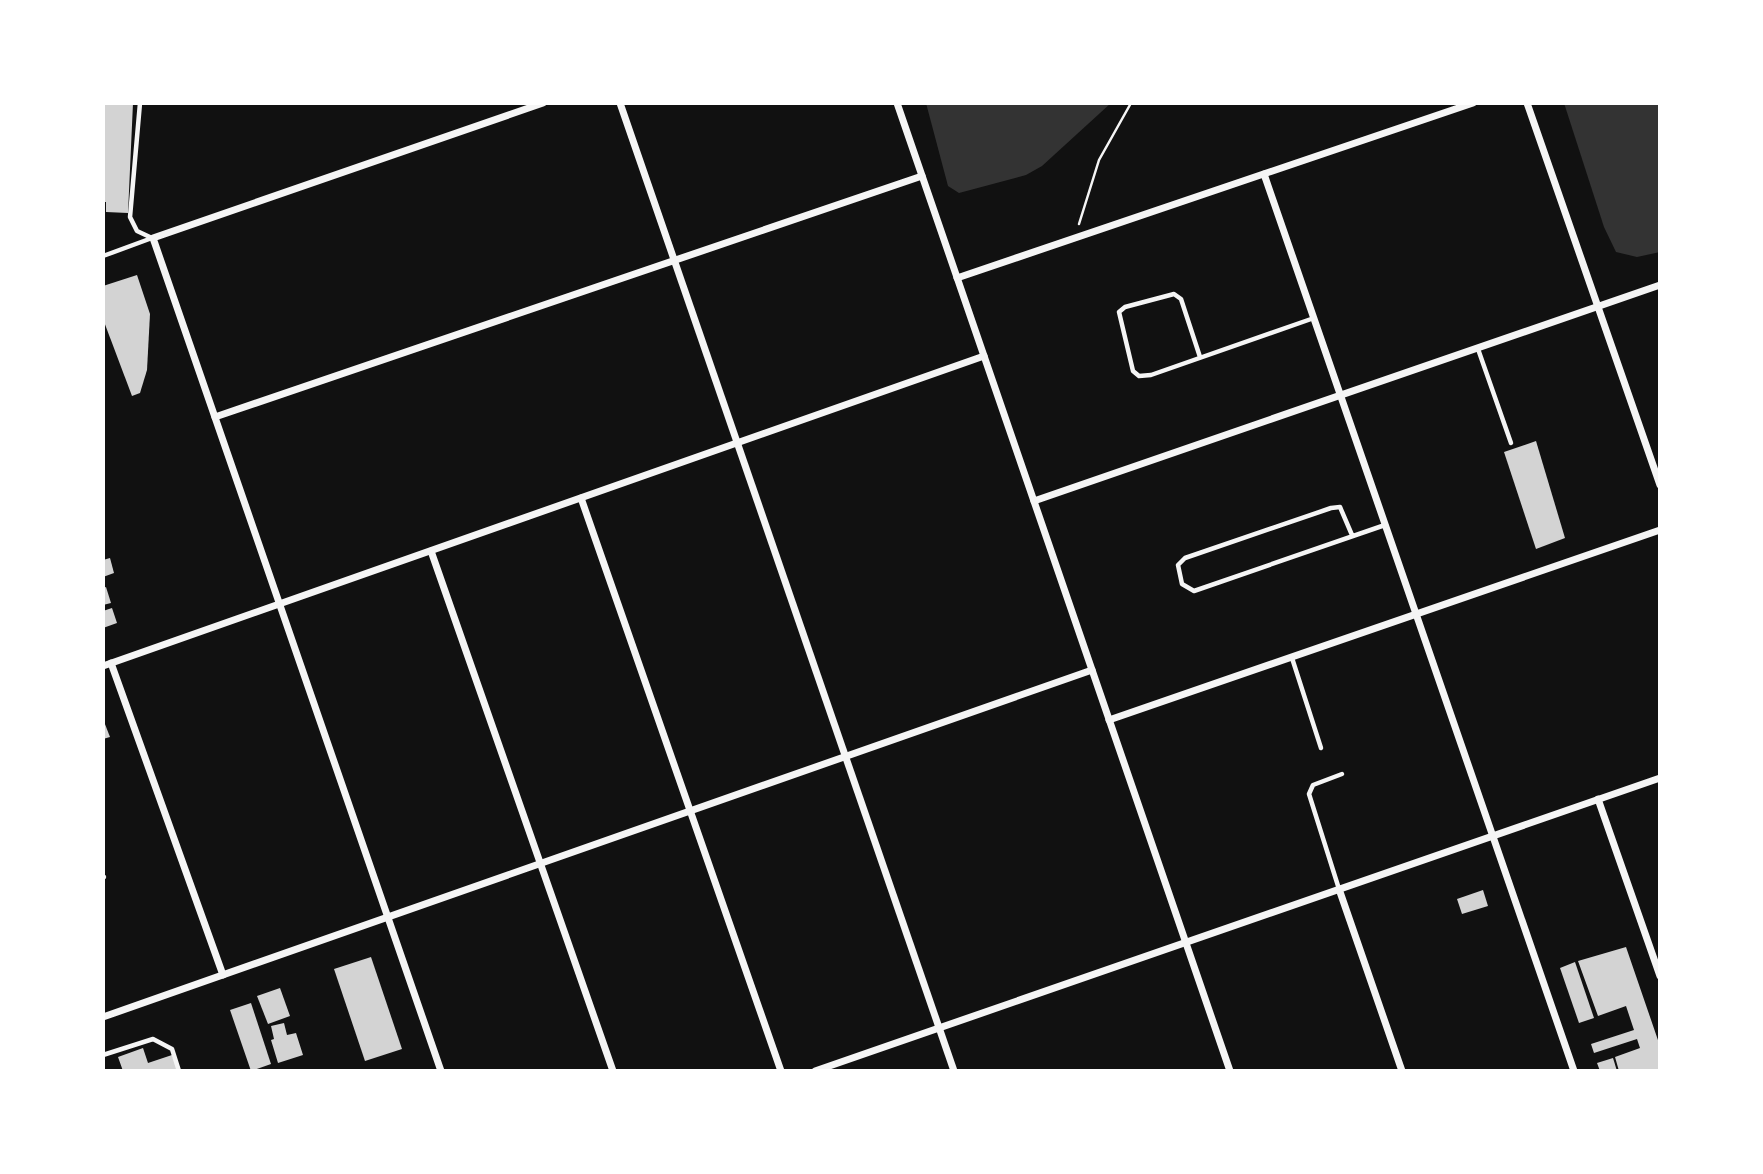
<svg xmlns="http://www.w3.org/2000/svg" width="1763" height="1174" font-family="Barlow,sans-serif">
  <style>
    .water { fill: #333 }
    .building { fill: #d3d3d3 }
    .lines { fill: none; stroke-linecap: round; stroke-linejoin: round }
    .path { stroke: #f5f5f5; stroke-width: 2.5 }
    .service { stroke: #f5f5f5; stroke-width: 4.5 }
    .minor { stroke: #f5f5f5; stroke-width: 7 }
  </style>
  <rect width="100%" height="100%" fill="#111"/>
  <g class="water">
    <polygon points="926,103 1111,103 1042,166 1026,175 959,193 948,186"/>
    <polygon points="1564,103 1660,103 1660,252 1637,257 1616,252 1604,227"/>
  </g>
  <g class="building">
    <polygon points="103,103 133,103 128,213 106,212 106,202 103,202"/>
    <polygon points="137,275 150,314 147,370 140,393 132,396 103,319 103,286"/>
    <polygon points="1536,441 1565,538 1536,549 1504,452"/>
    <polygon points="110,558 114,573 103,577 103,560"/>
    <polygon points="106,587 111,603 103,605 103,588"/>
    <polygon points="112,608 117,623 103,628 103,611"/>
    <polygon points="103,719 110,737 103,739"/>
    <polygon points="1483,890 1488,906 1462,914 1457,899"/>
    <polygon points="1626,947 1660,1046 1660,1071 1619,1071 1615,1057 1640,1048 1637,1039 1594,1053 1591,1044 1634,1030 1626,1006 1598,1016 1578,961"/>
    <polygon points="371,957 402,1049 365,1061 334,969"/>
    <polygon points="1575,962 1594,1018 1579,1023 1560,968"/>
    <polygon points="280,988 290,1016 268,1024 257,996"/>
    <polygon points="251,1003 271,1064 251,1071 230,1010"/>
    <polygon points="284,1023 287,1035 296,1033 303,1055 278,1063 271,1040 274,1039 271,1026"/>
    <polygon points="143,1048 148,1063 172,1055 178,1071 123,1071 118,1057"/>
    <polygon points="1613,1058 1617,1071 1600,1071 1597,1063"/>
  </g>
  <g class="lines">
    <polyline class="path" points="1079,224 1099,160 1131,103"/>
    <g class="service">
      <polyline points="140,103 130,217 137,231 152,238"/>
      <polyline points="103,256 152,238"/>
      <polyline points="1478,349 1511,443"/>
      <polyline points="1200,357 1181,299 1174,294 1125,307 1119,312 1133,371 1139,376 1151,375 1314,318"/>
      <polyline points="1352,535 1340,507 1331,508 1185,558 1178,565 1182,584 1194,591 1385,525"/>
      <polyline points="1292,658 1321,748"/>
      <polyline points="103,877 104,877"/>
      <polyline points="1339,889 1309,794 1313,785 1342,774"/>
      <polyline points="103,1055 153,1039 172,1049 179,1071"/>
    </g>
    <g class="minor">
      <polyline points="620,103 954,1071"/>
      <polyline points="897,103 1230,1071"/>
      <polyline points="1527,103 1660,485"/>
      <polyline points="1264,174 1574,1071"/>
      <polyline points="957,278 1473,103"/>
      <polyline points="215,417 922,176"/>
      <polyline points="581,498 781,1071"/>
      <polyline points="1034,501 1660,285"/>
      <polyline points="431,551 613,1071"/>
      <polyline points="111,663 223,975"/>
      <polyline points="103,666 984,356"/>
      <polyline points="1109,720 1660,530"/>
      <polyline points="1598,799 1660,976"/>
      <polyline points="1339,889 1402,1071"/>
      <polyline points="103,1017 1092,670"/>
      <polyline points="441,1071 153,238 543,103"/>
      <polyline points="815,1071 1660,778"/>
    </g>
  </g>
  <rect width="1763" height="1174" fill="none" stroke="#ffffff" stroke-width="210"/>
</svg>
